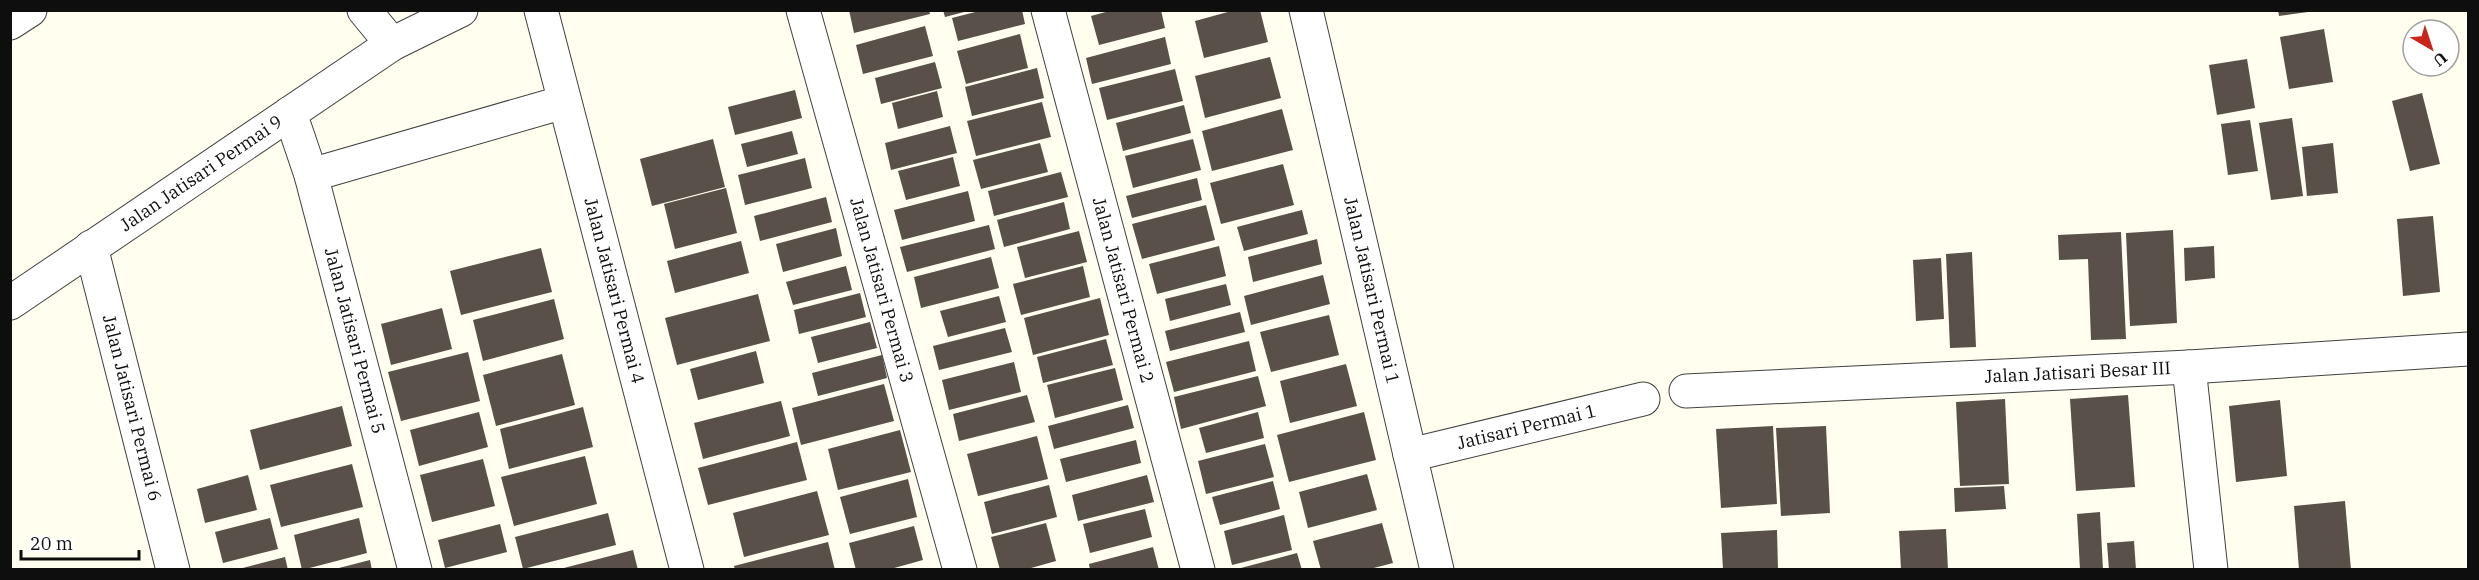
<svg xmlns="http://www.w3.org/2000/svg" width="2479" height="580" font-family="'IBM Plex Serif',serif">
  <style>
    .building { fill: #585049 }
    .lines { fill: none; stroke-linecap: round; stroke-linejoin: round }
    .street-casing { stroke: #414141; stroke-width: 35 }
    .street { stroke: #fff; stroke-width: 33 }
    .labels { text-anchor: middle; stroke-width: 6; stroke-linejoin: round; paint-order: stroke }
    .street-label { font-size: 18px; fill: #0e0e0e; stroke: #fff }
  </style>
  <rect width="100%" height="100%" fill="#fffeef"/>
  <g class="building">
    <polygon points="849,10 929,10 930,14 854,33"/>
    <polygon points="943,10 968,10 968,11 945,17"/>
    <polygon points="983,10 1022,10 1025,24 958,41 952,18"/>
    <polygon points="1113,10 1161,10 1165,28 1099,45 1091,16"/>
    <polygon points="1235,10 1260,10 1268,42 1204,58 1195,21"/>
    <polygon points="2278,10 2308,10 2308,12 2279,16"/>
    <polygon points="925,26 933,56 863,74 856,45"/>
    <polygon points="2324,29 2333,82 2289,89 2280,37"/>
    <polygon points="1020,34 1028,68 966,84 957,51"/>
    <polygon points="1165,37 1171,64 1092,84 1086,58"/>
    <polygon points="1270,57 1281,98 1205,118 1195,76"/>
    <polygon points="2247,59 2255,108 2217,115 2209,65"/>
    <polygon points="935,62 942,88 881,104 875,78"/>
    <polygon points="1037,68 1044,98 972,116 965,87"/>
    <polygon points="1175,69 1183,101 1107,120 1099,88"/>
    <polygon points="795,90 802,118 735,135 728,107"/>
    <polygon points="937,91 943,117 898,129 892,103"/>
    <polygon points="2422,93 2440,164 2410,171 2392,101"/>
    <polygon points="1042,102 1051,137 976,156 967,121"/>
    <polygon points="1184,105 1191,133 1123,151 1116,123"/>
    <polygon points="1282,109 1293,150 1212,171 1202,131"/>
    <polygon points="2292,118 2303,196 2271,200 2259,123"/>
    <polygon points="2250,120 2258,171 2228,175 2221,124"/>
    <polygon points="950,126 957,153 891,170 885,143"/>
    <polygon points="792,131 798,154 747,167 741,144"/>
    <polygon points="713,139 725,187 652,206 640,159"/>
    <polygon points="1193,139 1201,170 1133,188 1125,156"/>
    <polygon points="1040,143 1048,172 981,189 973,160"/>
    <polygon points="2333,143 2338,193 2307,196 2302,147"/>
    <polygon points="953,157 960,186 906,200 898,171"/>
    <polygon points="805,158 812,188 745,205 738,175"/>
    <polygon points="1283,164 1294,205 1221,224 1210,183"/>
    <polygon points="1061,172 1068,197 994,216 988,191"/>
    <polygon points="1197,178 1202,200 1132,218 1126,196"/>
    <polygon points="726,188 737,233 675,249 664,204"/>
    <polygon points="968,191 975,221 902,240 894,210"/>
    <polygon points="826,197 832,222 760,241 754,216"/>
    <polygon points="1064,202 1070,229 1004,247 997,220"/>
    <polygon points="1206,205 1215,240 1142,259 1132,224"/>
    <polygon points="1302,210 1308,234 1244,251 1237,227"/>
    <polygon points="2433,216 2440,292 2403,296 2397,219"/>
    <polygon points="989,225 995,249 907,272 900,247"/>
    <polygon points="836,228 842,256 783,272 776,244"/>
    <polygon points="2173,230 2177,323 2130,326 2126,233"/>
    <polygon points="1079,231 1087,262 1025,278 1017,247"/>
    <polygon points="2121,232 2126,339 2091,340 2088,259 2059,260 2058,235"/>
    <polygon points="1317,239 1322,264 1253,282 1248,257"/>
    <polygon points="741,241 749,273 675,293 667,261"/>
    <polygon points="1219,246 1226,276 1157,294 1149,264"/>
    <polygon points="2214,246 2215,278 2185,281 2184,248"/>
    <polygon points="541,248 552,292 461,315 450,271"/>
    <polygon points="1972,252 1976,347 1950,348 1946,254"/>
    <polygon points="991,257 999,288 921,308 914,277"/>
    <polygon points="1941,258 1944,319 1916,321 1913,260"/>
    <polygon points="846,266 852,290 793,305 786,282"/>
    <polygon points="1083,266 1090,297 1021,315 1013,284"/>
    <polygon points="1323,275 1330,304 1251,325 1244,296"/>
    <polygon points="1226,284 1231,305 1170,321 1165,299"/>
    <polygon points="860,293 866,317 799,334 794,310"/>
    <polygon points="758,294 770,341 677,365 665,318"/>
    <polygon points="999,296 1006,322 948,337 940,311"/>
    <polygon points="1100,298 1109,335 1033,355 1024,318"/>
    <polygon points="554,299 564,339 483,361 473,320"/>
    <polygon points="442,308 452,349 391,365 381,324"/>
    <polygon points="1240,312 1245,332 1170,351 1165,331"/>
    <polygon points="1329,315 1339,355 1271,372 1260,332"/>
    <polygon points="870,322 877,348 818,363 811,337"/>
    <polygon points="1005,328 1012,352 939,370 933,346"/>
    <polygon points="1106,339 1113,365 1043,383 1037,357"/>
    <polygon points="1249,341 1256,371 1174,392 1166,362"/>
    <polygon points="756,351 764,383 698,400 690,369"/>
    <polygon points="468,352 480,401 401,421 388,372"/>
    <polygon points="562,354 575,405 496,426 483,375"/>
    <polygon points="882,355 887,378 818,396 812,373"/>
    <polygon points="1014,362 1021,392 949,410 942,380"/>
    <polygon points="1346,364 1357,406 1290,423 1280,381"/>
    <polygon points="1115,368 1123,400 1055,418 1047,385"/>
    <polygon points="1258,376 1266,406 1181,429 1174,397"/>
    <polygon points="884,384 894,421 801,445 792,408"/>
    <polygon points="1027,395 1035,422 959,441 953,414"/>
    <polygon points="2128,395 2135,487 2076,491 2070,399"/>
    <polygon points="2005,399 2009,484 1960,486 1956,402"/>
    <polygon points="2280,400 2287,476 2236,482 2229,406"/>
    <polygon points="781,401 790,436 703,459 694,423"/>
    <polygon points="1128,405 1134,428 1054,449 1048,426"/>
    <polygon points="342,406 352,446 260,470 250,430"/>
    <polygon points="583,407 593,447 509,469 500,429"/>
    <polygon points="479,412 488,447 419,466 410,430"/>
    <polygon points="1258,412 1264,438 1206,453 1199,428"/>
    <polygon points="1364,412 1376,460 1289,482 1277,435"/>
    <polygon points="1773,426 1777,504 1721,508 1716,429"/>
    <polygon points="1826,426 1830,513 1781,516 1776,428"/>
    <polygon points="900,430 911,472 838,490 828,449"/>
    <polygon points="1037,436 1048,479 978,496 967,454"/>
    <polygon points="1136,440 1141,463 1066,482 1060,459"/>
    <polygon points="797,442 807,480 708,505 698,468"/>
    <polygon points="1265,444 1274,477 1206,494 1198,461"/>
    <polygon points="585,456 597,504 514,526 501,477"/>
    <polygon points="483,459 495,506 432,522 420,475"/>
    <polygon points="352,464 363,507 281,527 270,485"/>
    <polygon points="1367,474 1377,510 1308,528 1299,492"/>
    <polygon points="248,475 257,510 205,523 197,489"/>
    <polygon points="1147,475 1154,502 1078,521 1072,495"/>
    <polygon points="908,479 917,517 850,534 840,497"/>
    <polygon points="1273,481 1280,509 1220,525 1212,497"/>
    <polygon points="1049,485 1057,517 992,534 984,502"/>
    <polygon points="2004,486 2006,509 1955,512 1954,488"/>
    <polygon points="817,491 829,535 744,557 733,513"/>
    <polygon points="2345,501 2351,570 2299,570 2294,506"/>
    <polygon points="1145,509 1152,537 1090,553 1083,524"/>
    <polygon points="2100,512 2103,570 2080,570 2077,514"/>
    <polygon points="608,513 616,545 523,569 515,537"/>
    <polygon points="1284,515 1292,550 1232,565 1224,531"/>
    <polygon points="270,518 278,549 223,563 215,532"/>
    <polygon points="359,518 367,553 302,570 294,535"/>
    <polygon points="1046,523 1056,561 1024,570 1000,570 991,537"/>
    <polygon points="1382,523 1393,563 1366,570 1321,570 1313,541"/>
    <polygon points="500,524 507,552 445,568 438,540"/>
    <polygon points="914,526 923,560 887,570 856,570 849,543"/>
    <polygon points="1946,529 1948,570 1901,570 1899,531"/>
    <polygon points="1777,530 1778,570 1723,570 1721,533"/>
    <polygon points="2134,541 2136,570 2109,570 2107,543"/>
    <polygon points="828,542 835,570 735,570 734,566"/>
    <polygon points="1153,547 1159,570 1090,570 1089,564"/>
    <polygon points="633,550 638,570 560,570 560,569"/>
    <polygon points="1297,553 1302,570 1237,570 1237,569"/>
    <polygon points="285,557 288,570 239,570 239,569"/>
    <polygon points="370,560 372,570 335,570 335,569"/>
  </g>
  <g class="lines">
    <defs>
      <g id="street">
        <polyline points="364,10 392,44"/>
        <path id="s1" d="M541 10 687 570"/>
        <path id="s2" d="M803 10 960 570"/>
        <path id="s3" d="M1048 10 1198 570"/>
        <path id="s4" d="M1306 10 1437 570"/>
        <polyline points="10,23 30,10"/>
        <path id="s5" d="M290 113 311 175 415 570"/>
        <polyline points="311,175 564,102"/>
        <path id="s6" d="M91 247 173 570"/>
        <path id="s7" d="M10 303 392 44 461 10"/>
        <polyline points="2189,367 2211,570"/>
        <path id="s8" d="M1686 391 2189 367 2468 349"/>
        <path id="s9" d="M1410 455 1643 399"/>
      </g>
    </defs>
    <use href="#street" class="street-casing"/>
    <use href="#street" class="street"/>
  </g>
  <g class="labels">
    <g class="street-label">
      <text dy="6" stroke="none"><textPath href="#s7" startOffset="231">Jalan Jatisari Permai 9</textPath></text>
      <text dy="6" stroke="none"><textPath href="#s1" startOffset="290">Jalan Jatisari Permai 4</textPath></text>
      <text dy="6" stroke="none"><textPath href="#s2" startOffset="291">Jalan Jatisari Permai 3</textPath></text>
      <text dy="6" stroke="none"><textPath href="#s3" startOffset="290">Jalan Jatisari Permai 2</textPath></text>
      <text dy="6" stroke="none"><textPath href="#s4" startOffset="288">Jalan Jatisari Permai 1</textPath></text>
      <text dy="6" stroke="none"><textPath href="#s5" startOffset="237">Jalan Jatisari Permai 5</textPath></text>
      <text dy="6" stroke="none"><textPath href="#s8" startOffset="392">Jalan Jatisari Besar III</textPath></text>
      <text dy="6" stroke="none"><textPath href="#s6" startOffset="166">Jalan Jatisari Permai 6</textPath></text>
      <text dy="6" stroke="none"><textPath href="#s9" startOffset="120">Jatisari Permai 1</textPath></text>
    </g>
  </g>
  <rect width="2479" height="580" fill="none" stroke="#0e0e0e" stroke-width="24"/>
  <g transform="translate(2431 48) rotate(141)"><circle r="28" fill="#ffffff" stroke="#9f9f9f" stroke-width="1.5"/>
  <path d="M0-4.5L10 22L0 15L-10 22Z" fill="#c9251b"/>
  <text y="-9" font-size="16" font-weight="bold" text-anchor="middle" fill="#0e0e0e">U</text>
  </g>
  <path d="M21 550v9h118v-9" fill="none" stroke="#0e0e0e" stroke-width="3"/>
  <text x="30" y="550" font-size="18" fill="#0e0e0e" stroke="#ffffff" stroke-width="4.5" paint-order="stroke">20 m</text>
</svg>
